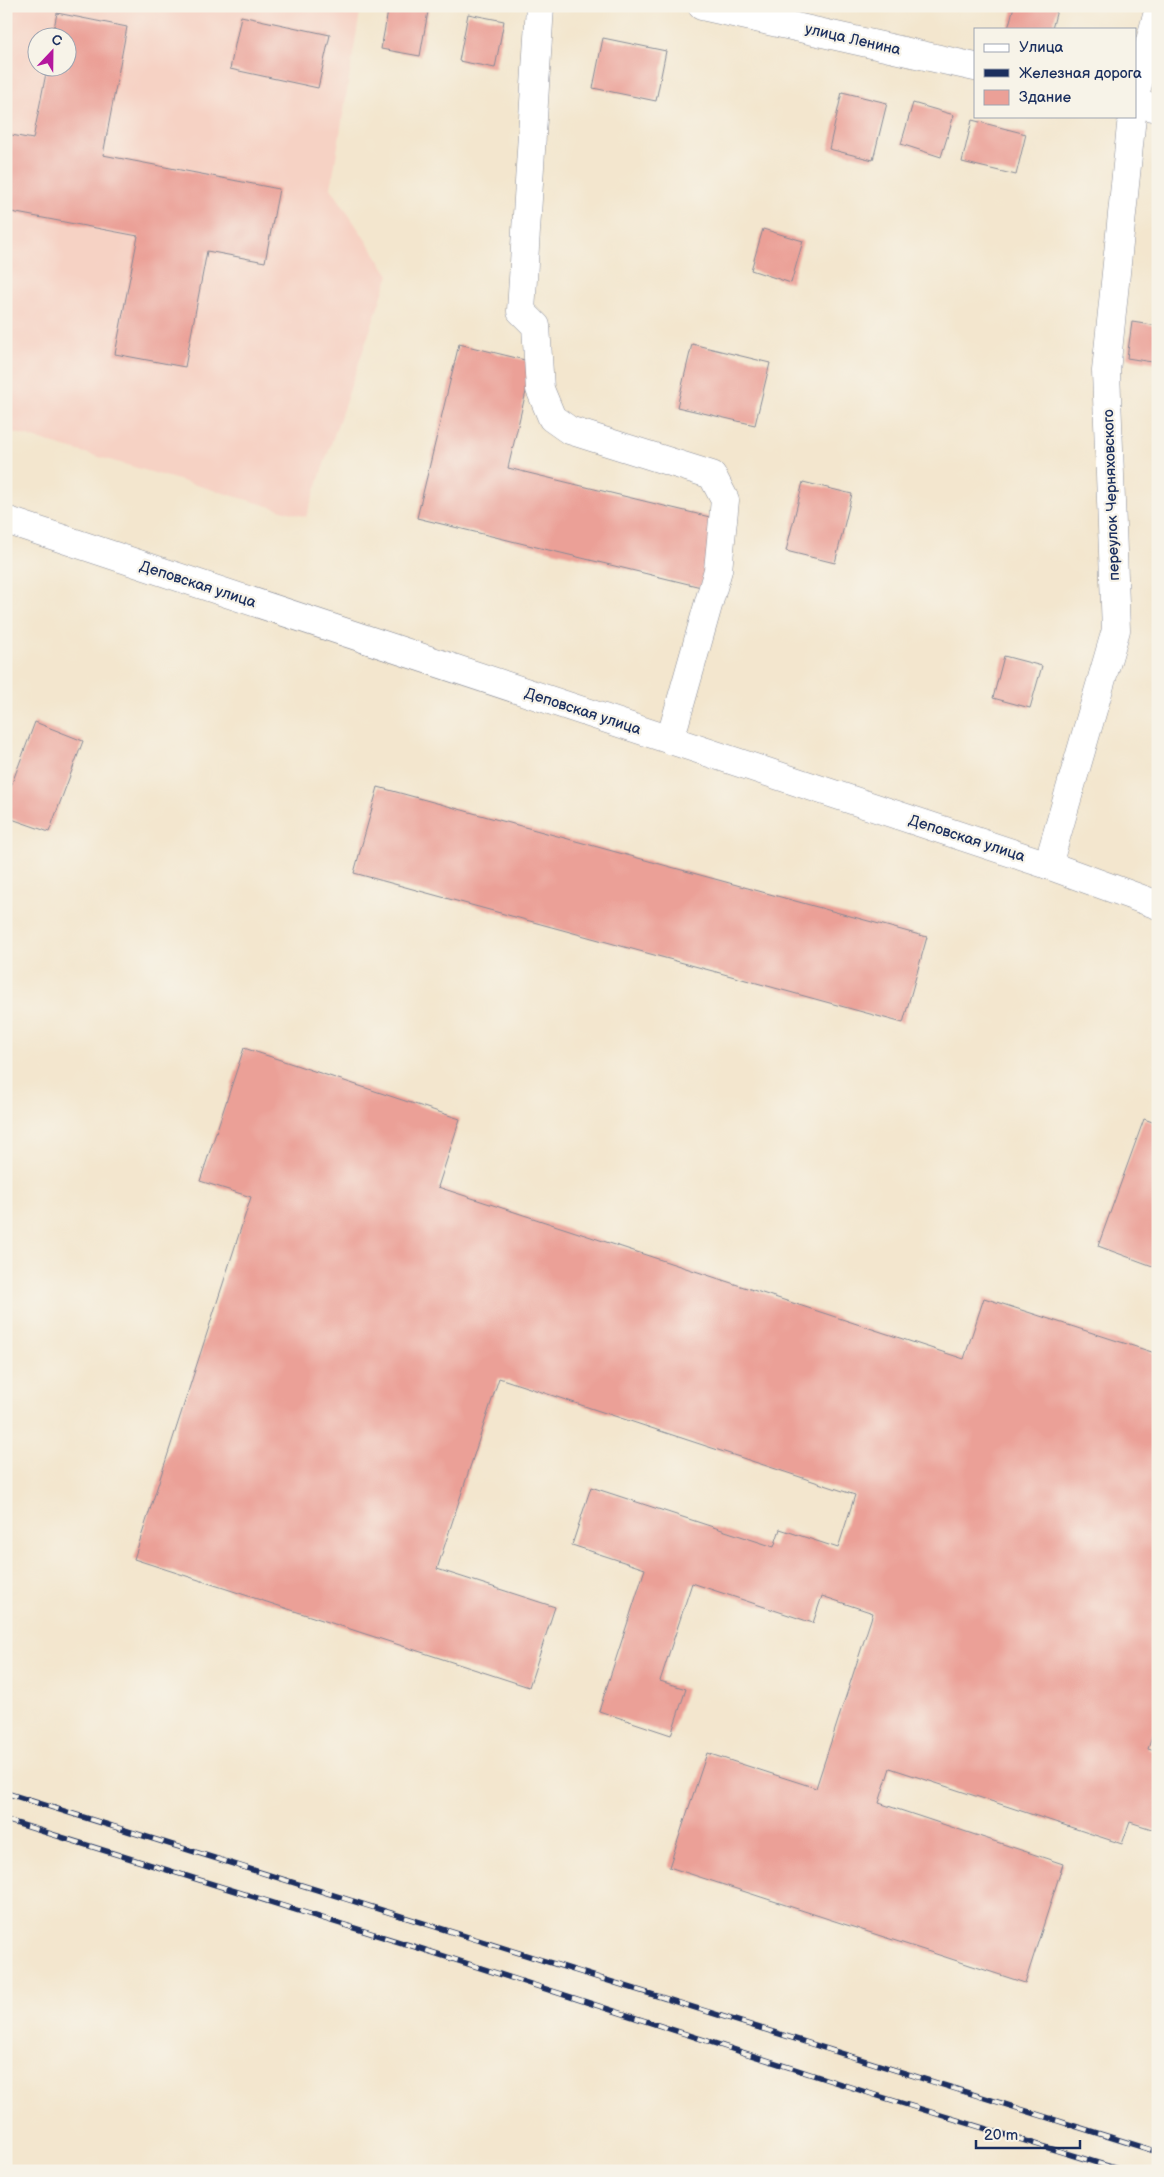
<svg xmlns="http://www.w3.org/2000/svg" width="1164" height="2177" font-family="'Balsamiq Sans',sans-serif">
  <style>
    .built { fill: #f6d2c4; fill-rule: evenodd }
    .building { fill: #eba097 }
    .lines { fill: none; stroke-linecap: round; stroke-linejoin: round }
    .minor-casing { stroke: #878a96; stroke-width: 29 }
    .major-casing { stroke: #878a96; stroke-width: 29 }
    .minor { stroke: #fff; stroke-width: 28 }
    .major { stroke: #fff; stroke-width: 28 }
    .rail-casing { stroke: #1b2f5e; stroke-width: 5.5 }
    .rail { stroke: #f7f3e8; stroke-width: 4; stroke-dasharray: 11; stroke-linecap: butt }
    .labels { text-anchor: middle; stroke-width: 4.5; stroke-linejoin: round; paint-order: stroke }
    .street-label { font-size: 15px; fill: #1b2f5e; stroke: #f7f3e8 }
  </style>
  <rect width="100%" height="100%" fill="#f7f3e8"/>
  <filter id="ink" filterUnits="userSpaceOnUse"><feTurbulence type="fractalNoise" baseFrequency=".02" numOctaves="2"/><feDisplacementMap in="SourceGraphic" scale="10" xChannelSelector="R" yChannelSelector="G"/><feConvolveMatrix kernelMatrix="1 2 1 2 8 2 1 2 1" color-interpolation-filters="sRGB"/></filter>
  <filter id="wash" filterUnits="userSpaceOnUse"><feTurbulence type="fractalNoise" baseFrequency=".0096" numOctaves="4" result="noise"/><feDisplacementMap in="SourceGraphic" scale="20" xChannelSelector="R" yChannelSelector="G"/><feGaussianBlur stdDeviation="1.12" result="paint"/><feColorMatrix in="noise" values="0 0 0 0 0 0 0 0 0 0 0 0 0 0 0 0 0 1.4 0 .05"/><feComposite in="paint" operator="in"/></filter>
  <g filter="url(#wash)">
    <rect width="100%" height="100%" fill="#f3e6ce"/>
    <path class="built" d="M6 6H361L331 188 389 275 306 517 6 430ZM38 38H68V68H38Z"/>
    <g id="blocks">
      <g class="building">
        <polygon points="389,6 429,6 420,56 381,49"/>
        <polygon points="1014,6 1058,6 1052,29 1008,29"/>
        <polygon points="57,13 127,27 103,155 279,189 265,262 207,251 185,367 115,354 138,236 6,211 6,134 33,139 47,68 68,68 68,38 52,38"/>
        <polygon points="468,14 504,21 495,68 459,61"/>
        <polygon points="241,16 330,35 318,88 230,69"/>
        <polygon points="603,38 666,51 656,101 593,88"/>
        <polygon points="842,92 887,103 873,160 829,149"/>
        <polygon points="913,103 954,115 941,157 901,144"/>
        <polygon points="972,120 1026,134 1016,175 962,162"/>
        <polygon points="763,229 803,241 791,283 751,270"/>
        <polygon points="1132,322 1158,326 1158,363 1127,358"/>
        <polygon points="459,344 533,362 508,468 718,519 701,587 417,518"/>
        <polygon points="692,344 770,363 755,425 677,407"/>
        <polygon points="803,482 852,494 835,563 786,551"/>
        <polygon points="1004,656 1042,666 1030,708 993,698"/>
        <polygon points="35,722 83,741 49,832 6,817 6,799"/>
        <polygon points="378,787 927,937 903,1023 354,873"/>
        <polygon points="244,1048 460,1119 438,1187 964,1359 984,1298 1158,1354 1158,1719 1148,1749 1158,1752 1158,1831 1130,1822 1122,1844 890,1768 879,1803 1063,1864 1025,1983 669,1867 707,1753 816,1788 873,1613 822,1596 813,1623 692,1583 660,1681 686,1689 671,1735 599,1711 645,1569 572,1545 591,1487 774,1547 780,1529 838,1548 855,1495 499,1378 437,1569 555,1607 529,1687 134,1559 251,1197 200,1181"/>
        <polygon points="1144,1119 1158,1124 1158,1268 1098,1246"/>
      </g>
    </g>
  </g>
  <g filter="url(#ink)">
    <use href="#blocks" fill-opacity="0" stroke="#878a96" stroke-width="1"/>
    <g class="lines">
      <defs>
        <g id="minor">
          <polyline points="540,6 521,311 536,326 540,389 552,418 569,430 712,475 725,500 718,570 670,740"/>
          <polyline points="1135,95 1158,12"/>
          <polyline points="6,520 1048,865 1158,905"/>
          <polyline points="1048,865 1116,630 1106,371 1132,116"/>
        </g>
        <g id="major">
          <polyline points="702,6 975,67"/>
          <polyline points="1135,103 1158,108"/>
        </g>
      </defs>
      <use href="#minor" class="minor-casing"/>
      <use href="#major" class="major-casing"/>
      <use href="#minor" class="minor"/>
      <use href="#major" class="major"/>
      <defs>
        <g id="rail">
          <polyline points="6,1793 1158,2152"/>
          <polyline points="6,1820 422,1949 875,2095 1124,2171"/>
        </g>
      </defs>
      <use href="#rail" class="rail-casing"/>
      <use href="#rail" class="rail"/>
    </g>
  </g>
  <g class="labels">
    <g class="street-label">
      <text transform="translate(853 39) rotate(13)" y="5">улица Ленина</text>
      <text transform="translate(1111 495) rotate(-92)" y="5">переулок Черняховского</text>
      <text transform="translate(198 584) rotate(18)" y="5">Деповская улица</text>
      <text transform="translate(583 711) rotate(18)" y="5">Деповская улица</text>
      <text transform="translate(967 838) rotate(18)" y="5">Деповская улица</text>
    </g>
  </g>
  <rect width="1164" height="2177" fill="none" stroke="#f7f3e8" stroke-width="25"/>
  <rect x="974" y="28" width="162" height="90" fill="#f7f3e8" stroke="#9fa5b1"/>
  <rect x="984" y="44" width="25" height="8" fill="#ffffff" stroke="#9fa5b1"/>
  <text x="1019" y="52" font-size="15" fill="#1b2f5e">Улица</text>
  <rect x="984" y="69" width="25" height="8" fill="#1b2f5e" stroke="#9fa5b1"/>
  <text x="1019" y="78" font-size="15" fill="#1b2f5e">Железная дорога</text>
  <rect x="984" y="90" width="25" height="15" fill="#eba097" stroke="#9fa5b1"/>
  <text x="1019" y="102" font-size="15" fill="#1b2f5e">Здание</text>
  <g transform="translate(52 52) rotate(22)"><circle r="24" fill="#f7f3e8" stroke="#9fa5b1"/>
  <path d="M0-4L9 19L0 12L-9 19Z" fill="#b5179e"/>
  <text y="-8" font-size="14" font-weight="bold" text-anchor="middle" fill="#1b2f5e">С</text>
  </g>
  <path d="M976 2140v8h104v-8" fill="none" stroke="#1b2f5e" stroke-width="2.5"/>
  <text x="984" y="2140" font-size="15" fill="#1b2f5e" stroke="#f7f3e8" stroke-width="4" paint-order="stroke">20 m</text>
</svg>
